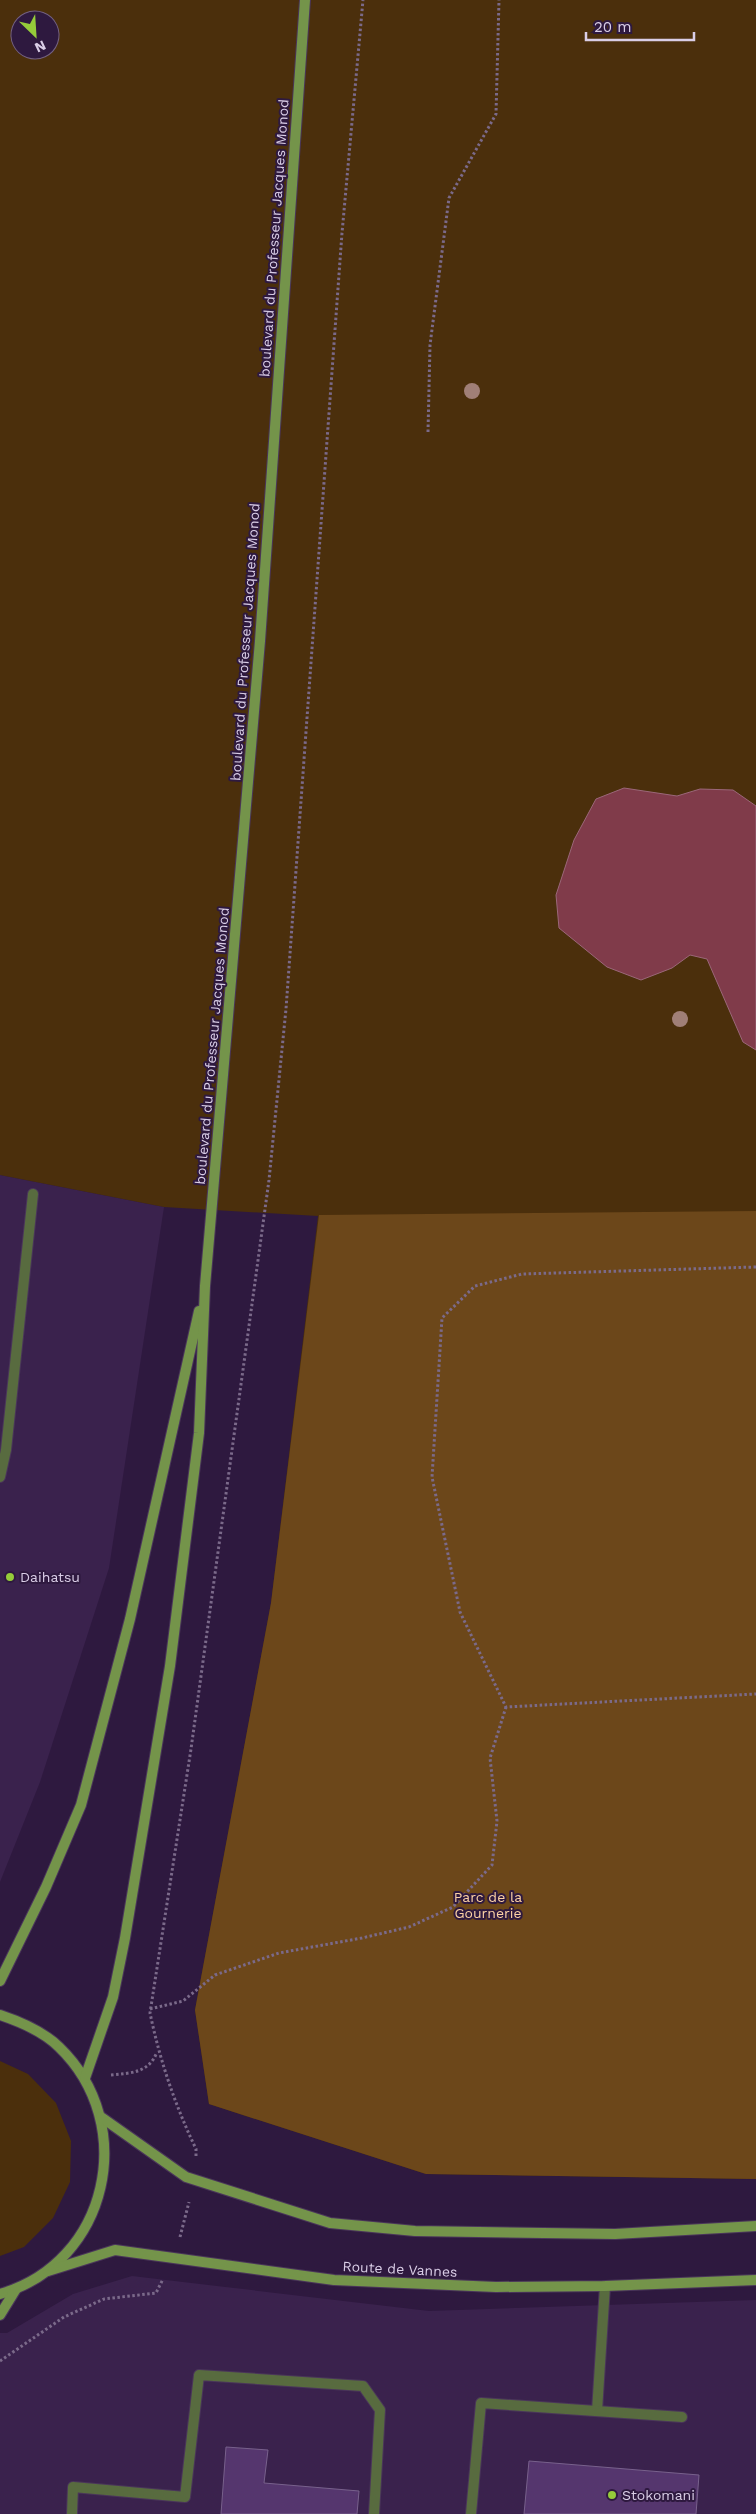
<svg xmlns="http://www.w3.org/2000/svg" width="756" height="2514" font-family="'Work Sans',sans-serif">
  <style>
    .built { fill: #3a224d }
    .green { fill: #4b2f0c; fill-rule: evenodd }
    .forest { fill: #6c471a }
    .water { fill: #803b4a; stroke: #9b6779 }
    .building { fill: #55366e; stroke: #78618c }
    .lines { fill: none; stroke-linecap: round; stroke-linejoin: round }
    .lane-casing { stroke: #4a365a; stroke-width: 12 }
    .street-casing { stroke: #4a365a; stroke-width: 12 }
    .secondary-casing { stroke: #4a365a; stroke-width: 12 }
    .path { stroke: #7b6a8a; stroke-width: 3; stroke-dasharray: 2.5 2.5; stroke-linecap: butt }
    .lane { stroke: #586b3f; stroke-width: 10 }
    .street { stroke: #586b3f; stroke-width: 10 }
    .secondary { stroke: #74944a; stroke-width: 10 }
    .tree { fill: #a07f77 }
    .poi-dot { fill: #95cc3a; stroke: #2e193f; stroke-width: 2 }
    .labels { text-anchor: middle; stroke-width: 4; stroke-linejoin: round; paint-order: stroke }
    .street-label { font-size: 14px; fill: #dacee7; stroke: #2e193f }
    .poi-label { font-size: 14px; fill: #dacee7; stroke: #2e193f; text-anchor: start }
    .park-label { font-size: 14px; fill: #fdd2a4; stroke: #2e193f }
  </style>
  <rect width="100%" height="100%" fill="#2e193f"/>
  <g class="built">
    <polygon points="0,1175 164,1207 109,1568 40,1782 0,1882"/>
    <polygon points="132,2276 429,2311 756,2300 756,2514 0,2514 0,2333 7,2333 73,2294"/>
  </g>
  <g class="green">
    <path d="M0 0H756V2179L426 2174 209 2104 195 2010 271 1603 318 1216 164 1207 0 1175ZM20 20H50V50H20Z"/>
    <polygon points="0,2061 28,2074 56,2103 71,2141 70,2182 53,2218 24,2247 0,2256"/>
  </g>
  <polygon class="forest" points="756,1211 756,2179 426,2174 209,2104 195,2010 271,1603 319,1215"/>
  <polygon class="water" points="624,788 677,796 700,789 733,790 756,806 756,1050 743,1042 707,959 690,955 672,968 641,980 607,967 559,928 556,895 574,840 596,799"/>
  <g class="building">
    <polygon points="226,2447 268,2450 264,2483 359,2491 357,2514 221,2514"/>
    <polygon points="529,2461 699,2475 696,2514 524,2514"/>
  </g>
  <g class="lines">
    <defs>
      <g id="lane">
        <polyline points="597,2411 605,2286"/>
        <polyline points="72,2514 73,2487 185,2497 199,2375 363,2386 380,2410 374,2514"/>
        <polyline points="471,2514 481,2403 682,2417"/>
      </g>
      <polyline id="street" points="0,1477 6,1450 33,1194"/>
      <g id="secondary">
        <polyline points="0,1981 46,1887 81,1805 130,1619 199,1311"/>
        <path d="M0 2015C21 2022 43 2031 59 2047 139 2124 109 2263 0 2294"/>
        <polyline points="85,2078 113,1997 125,1938 170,1666 199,1433 205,1286 260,641 305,0"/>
        <polyline points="101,2117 186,2177 330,2223 415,2231 615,2234 756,2226"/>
        <polyline points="48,2271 115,2250 334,2280 496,2287 605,2286 756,2280"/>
        <polyline points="0,2315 16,2289"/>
      </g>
    </defs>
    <use href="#lane" class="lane-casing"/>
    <use href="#street" class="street-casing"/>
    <use href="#secondary" class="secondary-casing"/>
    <g class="path">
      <polyline points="428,432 430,345 449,198 496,114 499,0"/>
      <polyline points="756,1267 522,1274 475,1286 442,1318 432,1477 460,1612 506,1707 756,1694"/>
      <polyline points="150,2009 183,2001 215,1975 279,1953 362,1938 409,1927 453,1907 492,1865 497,1821 490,1758 506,1707"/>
      <path d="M111 2075C131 2073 149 2073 157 2052"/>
      <path d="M196 2156V2149C175 2105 160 2061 150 2013L191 1749 269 1180 286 1009 342 233 363 0"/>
      <polyline points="180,2237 189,2202"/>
      <polyline points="0,2361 64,2317 104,2299 156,2293 163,2279"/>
    </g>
    <use href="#lane" class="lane"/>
    <use href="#street" class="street"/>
    <use href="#secondary" class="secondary"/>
  </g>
  <g class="tree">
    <circle cx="472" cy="391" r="8"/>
    <circle cx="680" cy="1019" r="8"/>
  </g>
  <g class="poi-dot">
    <circle cx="10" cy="1577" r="5"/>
    <circle cx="612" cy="2495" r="5"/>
  </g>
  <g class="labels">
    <g class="street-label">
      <text transform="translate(274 238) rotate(-86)" y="5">boulevard du Professeur Jacques Monod</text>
      <text transform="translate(245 642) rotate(-86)" y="5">boulevard du Professeur Jacques Monod</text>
      <text transform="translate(212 1046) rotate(-85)" y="5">boulevard du Professeur Jacques Monod</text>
      <text transform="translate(400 2269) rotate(3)" y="5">Route de Vannes</text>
    </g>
    <g class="poi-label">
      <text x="20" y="1582">Daihatsu</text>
      <text x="622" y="2500">Stokomani</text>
    </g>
    <g class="park-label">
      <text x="488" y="1902">Parc de la<tspan x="488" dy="16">Gournerie</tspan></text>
    </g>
  </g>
  <g transform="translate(35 35) rotate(155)"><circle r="24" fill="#2e193f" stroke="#736182"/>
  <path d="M0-4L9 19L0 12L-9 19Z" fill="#95cc3a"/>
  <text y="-8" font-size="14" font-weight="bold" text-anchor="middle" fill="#dacee7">N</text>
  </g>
  <path d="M586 32v8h108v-8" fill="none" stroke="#dacee7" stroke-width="2.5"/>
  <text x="594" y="32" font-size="15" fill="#dacee7" stroke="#2e193f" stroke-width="4" paint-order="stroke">20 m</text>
</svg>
